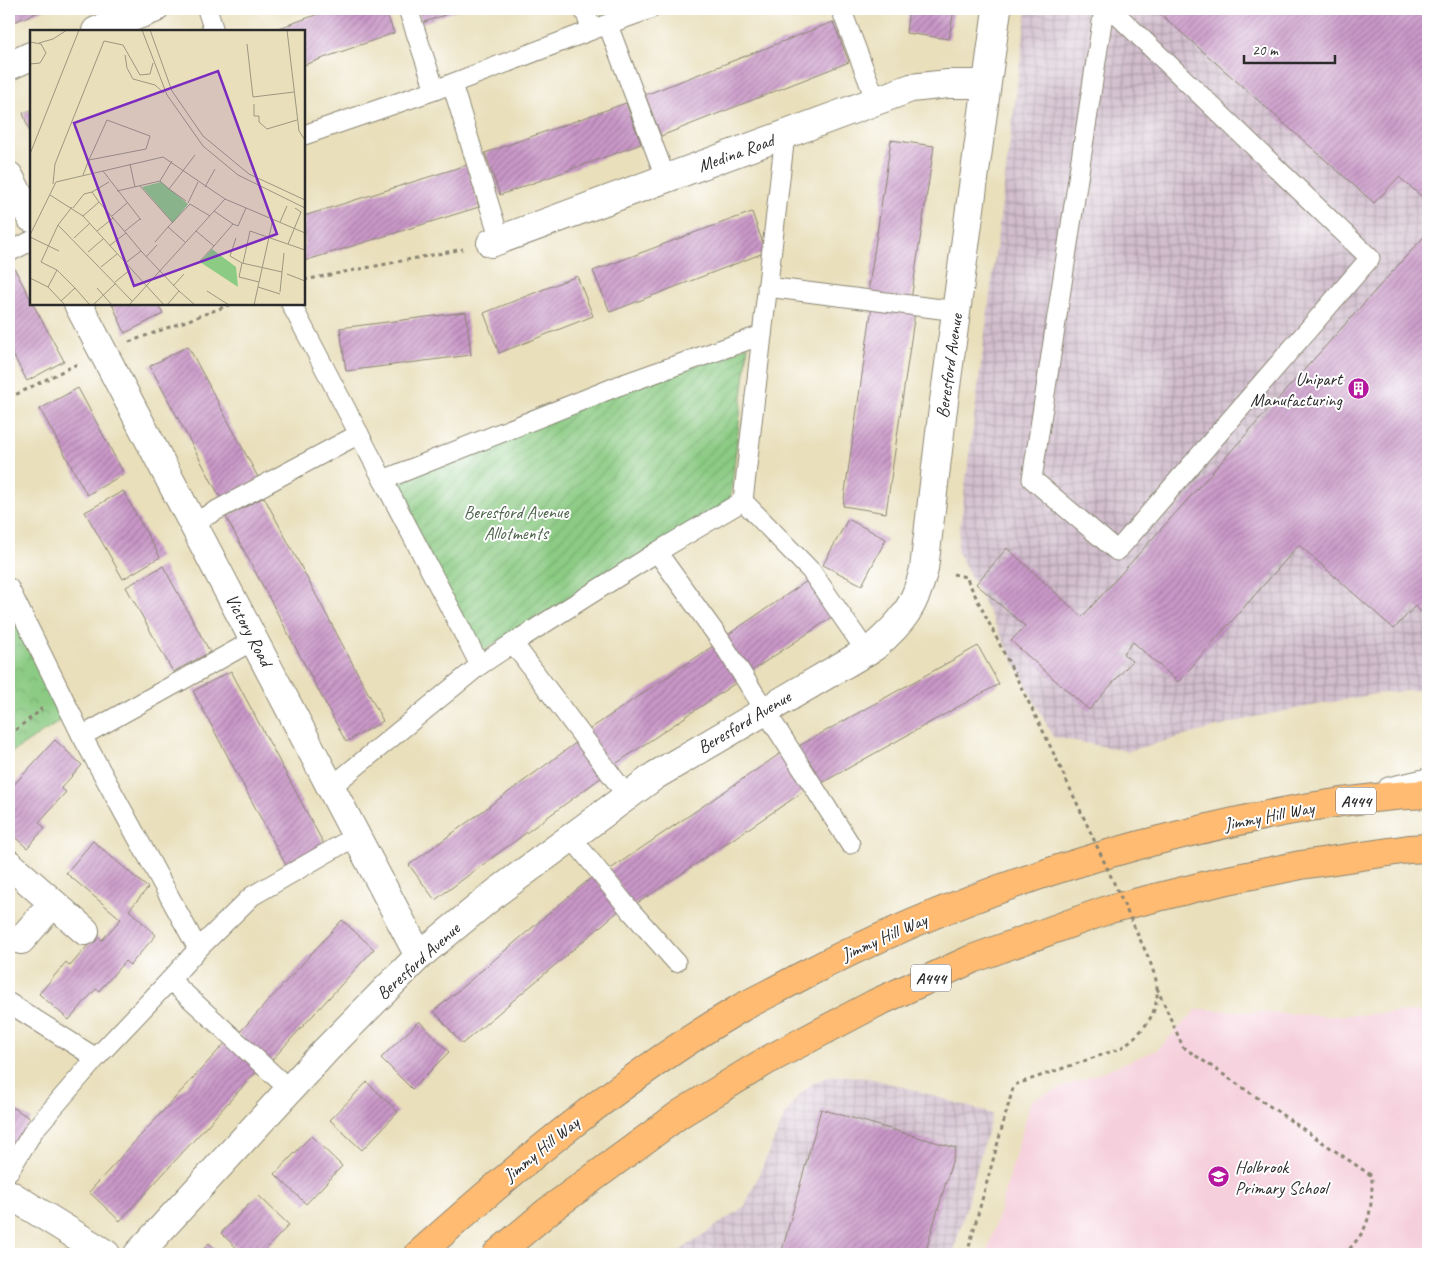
<svg xmlns="http://www.w3.org/2000/svg" width="1437" height="1263" font-family="Caveat,sans-serif">
  <style>
    .built { fill: #f5cfdb }
    .industrial { fill: url(#industrial-grid) }
    .park { fill: url(#park-crowns); stroke: #5b7b57 }
    .garden { fill: url(#garden-furrows); stroke: #5b7b57 }
    .building { fill: url(#building-hatch) }
    .lines { fill: none; stroke-linecap: round; stroke-linejoin: round }
    .service-casing { stroke: #8a8573; stroke-width: 21 }
    .minor-casing { stroke: #8a8573; stroke-width: 30 }
    .tertiary-casing { stroke: #8a8573; stroke-width: 30 }
    .trunk-casing { stroke: #8a8573; stroke-width: 30 }
    .path { stroke: #8a8573; stroke-width: 3; stroke-dasharray: 4 4; stroke-linecap: butt }
    .service { stroke: #fff; stroke-width: 19 }
    .minor { stroke: #fff; stroke-width: 28 }
    .tertiary { stroke: #fff; stroke-width: 28 }
    .trunk { stroke: #ffbb71; stroke-width: 28 }
    .path-bridge { stroke: #8a8573; stroke-width: 3; stroke-dasharray: 4 4; stroke-linecap: butt }
    .labels { text-anchor: middle; stroke-width: 4; stroke-linejoin: round; paint-order: stroke }
    .shield { fill: #fff; stroke: #6b6b6b; stroke-width: 1 }
    .shield-label { font-size: 16px; font-weight: bold; fill: #2b2b2b }
    .street-label { font-size: 18px; fill: #2b2b2b; stroke: #fff }
    .poi-label { font-size: 18px; fill: #2b2b2b; stroke: #fff; text-anchor: end }
    .park-label { font-size: 18px; fill: #4d634a; stroke: #fff }
    .inset-road { fill: none; stroke: #9d9781; stroke-width: 1 }
    .view { fill: #7b2cbf; fill-opacity: 0.15; stroke: #7b2cbf; stroke-width: 2.5 }
    .inset-edge { fill: none; stroke: #2b2b2b; stroke-width: 2.5 }
  </style>
  <defs>
    <pattern id="industrial-grid" width="8" height="8" patternUnits="userSpaceOnUse" patternTransform="scale(1.25)"><rect width="8" height="8" fill="#d1bdcc"/><path d="M0 4h8M4 0v8" fill="none" stroke="#aa9aa6"/></pattern>
    <pattern id="park-crowns" width="20" height="18" patternUnits="userSpaceOnUse" patternTransform="scale(1.25)"><rect width="20" height="18" fill="#8bcb83"/><path d="M2 6a3 3 0 1 1 6 0M12 15a3 3 0 1 1 6 0" fill="none" stroke="#78ae71"/></pattern>
    <pattern id="garden-furrows" width="10" height="10" patternUnits="userSpaceOnUse" patternTransform="scale(1.25)"><rect width="10" height="10" fill="#8bcb83"/><path d="M-1 1l2-2M0 10L10 0M9 11l2-2" fill="none" stroke="#78ae71"/></pattern>
    <pattern id="building-hatch" width="6" height="6" patternUnits="userSpaceOnUse" patternTransform="scale(1.25)"><rect width="6" height="6" fill="#c997c7"/><path d="M-1 1l2-2M0 6l6-6M5 7l2-2" fill="none" stroke="#a37ba2"/></pattern>
  </defs>
  <rect width="100%" height="100%" fill="#fff"/>
  <filter id="ink" filterUnits="userSpaceOnUse"><feTurbulence type="fractalNoise" baseFrequency=".02" numOctaves="2"/><feDisplacementMap in="SourceGraphic" scale="10" xChannelSelector="R" yChannelSelector="G"/><feConvolveMatrix kernelMatrix="1 2 1 2 8 2 1 2 1" color-interpolation-filters="sRGB"/></filter>
  <filter id="wash" filterUnits="userSpaceOnUse"><feTurbulence type="fractalNoise" baseFrequency=".0096" numOctaves="4" result="noise"/><feDisplacementMap in="SourceGraphic" scale="20" xChannelSelector="R" yChannelSelector="G"/><feGaussianBlur stdDeviation="1.12" result="paint"/><feColorMatrix in="noise" values="0 0 0 0 0 0 0 0 0 0 0 0 0 0 0 0 0 1.4 0 .05"/><feComposite in="paint" operator="in"/></filter>
  <g filter="url(#wash)">
    <rect width="100%" height="100%" fill="#e9dfbb"/>
    <polygon class="built" points="1197,1009 1333,1016 1428,1011 1428,1254 987,1254 1031,1100 1157,1050"/>
    <g class="industrial">
      <polygon points="1027,9 1428,9 1428,689 1375,694 1259,716 1128,751 1053,737 957,550"/>
      <polygon points="830,1076 850,1076 873,1079 915,1090 992,1114 953,1254 675,1254 745,1206 784,1117 797,1097 812,1084"/>
    </g>
    <polygon class="park" points="9,602 68,716 9,754"/>
    <polygon class="garden" points="748,346 730,501 481,652 383,480"/>
    <g id="blocks">
      <g class="building">
        <polygon points="9,9 46,9 9,24"/>
        <polygon points="332,9 385,9 394,33 304,65 304,31 271,31"/>
        <polygon points="417,9 461,9 422,23"/>
        <polygon points="909,9 954,9 949,39 906,33"/>
        <polygon points="1155,9 1428,9 1428,202 1399,177 1374,203"/>
        <polygon points="833,22 849,62 661,136 645,95"/>
        <polygon points="626,103 641,144 500,195 485,153"/>
        <polygon points="31,110 31,136 23,113"/>
        <polygon points="891,140 934,146 911,300 868,293"/>
        <polygon points="467,165 479,207 304,261 304,216"/>
        <polygon points="752,212 766,252 610,312 593,271 688,235"/>
        <polygon points="1428,232 1428,613 1426,616 1415,606 1394,629 1299,545 1178,682 1133,642 1123,654 1132,661 1089,710 1011,641 1025,626 976,584 1007,548 1082,617"/>
        <polygon points="12,264 31,300 31,304 33,304 64,361 27,381 9,347 9,266"/>
        <polygon points="577,276 593,316 499,353 484,313"/>
        <polygon points="112,304 157,304 163,314 125,333"/>
        <polygon points="872,306 915,312 886,513 843,506"/>
        <polygon points="466,312 471,355 346,371 340,328"/>
        <polygon points="188,346 259,479 221,499 150,366"/>
        <polygon points="78,388 124,474 87,495 40,409"/>
        <polygon points="123,491 160,557 123,579 85,512"/>
        <polygon points="264,497 383,721 346,742 226,517"/>
        <polygon points="848,519 886,539 862,585 823,565"/>
        <polygon points="163,566 210,652 173,672 126,587"/>
        <polygon points="810,579 834,616 747,674 723,638"/>
        <polygon points="716,644 740,680 611,767 587,731"/>
        <polygon points="978,646 999,684 818,785 797,747"/>
        <polygon points="231,671 327,850 289,871 193,691"/>
        <polygon points="55,740 82,765 61,788 66,792 39,822 45,828 27,848 9,832 9,790"/>
        <polygon points="577,742 602,777 435,900 409,865"/>
        <polygon points="781,753 806,790 633,906 609,870"/>
        <polygon points="93,841 148,888 129,910 156,935 130,965 125,961 99,991 96,989 69,1020 39,994 66,962 70,966 96,936 102,940 121,919 66,873"/>
        <polygon points="593,876 621,909 462,1044 434,1011"/>
        <polygon points="342,920 374,949 269,1063 238,1034"/>
        <polygon points="419,1021 449,1052 412,1089 381,1058"/>
        <polygon points="227,1041 258,1070 120,1221 89,1192"/>
        <polygon points="367,1082 398,1112 362,1150 330,1120"/>
        <polygon points="9,1105 31,1119 9,1154"/>
        <polygon points="821,1109 956,1148 925,1254 781,1254"/>
        <polygon points="311,1136 342,1166 306,1204 275,1174"/>
        <polygon points="258,1195 289,1225 261,1254 243,1254 221,1233"/>
        <polygon points="209,1243 221,1254 199,1254"/>
      </g>
    </g>
  </g>
  <g filter="url(#ink)">
    <use href="#blocks" fill-opacity="0" stroke="#8a8573" stroke-width="1"/>
    <g class="lines">
      <defs>
        <g id="service">
          <polyline points="207,9 214,31"/>
          <polyline points="841,9 876,101"/>
          <polyline points="1104,9 1032,479 1117,551 1370,258 1111,9"/>
          <polyline points="608,25 666,179"/>
          <polyline points="597,28 650,9"/>
          <polyline points="452,84 500,240"/>
          <polyline points="435,90 592,30 584,9"/>
          <polyline points="304,135 435,90 408,9"/>
          <polyline points="9,252 31,241"/>
          <polyline points="767,287 957,311"/>
          <polyline points="383,480 618,386 762,335"/>
          <polyline points="743,501 785,135"/>
          <polyline points="193,523 359,434 291,304"/>
          <polyline points="657,552 743,501 811,571 866,651"/>
          <polyline points="9,588 82,736 254,640"/>
          <polyline points="513,643 657,552 721,641 850,844"/>
          <polyline points="480,665 513,643 627,796"/>
          <polyline points="82,736 198,949 252,896 356,836"/>
          <polyline points="331,787 480,665 359,434"/>
          <polyline points="1388,787 1428,778"/>
          <polyline points="571,837 630,910 676,962"/>
          <polyline points="198,949 170,980 290,1090"/>
          <polyline points="9,1003 96,1058 34,1130 9,1171"/>
          <polyline points="96,1058 170,980"/>
        </g>
        <g id="minor">
          <polyline points="9,176 31,218"/>
          <polyline points="491,243 911,88 948,84 986,84"/>
          <polyline points="78,304 419,956"/>
          <polyline points="9,864 85,931"/>
          <polyline points="21,940 53,903"/>
          <polyline points="9,1194 106,1254"/>
          <path d="M138 1254 326 1050 419 956 497 892 656 775 874 647C903 622 915 606 924 569L942 416 997 9"/>
        </g>
        <g id="tertiary">
          <polyline points="96,31 154,9"/>
          <polyline points="9,66 31,56"/>
        </g>
        <g id="trunk">
          <path d="M419 1254C519 1164 623 1078 739 1009 759 998 780 988 800 977 922 913 1053 865 1187 833 1266 814 1347 797 1428 794"/>
          <polyline points="497,1254 548,1211 680,1114 766,1061 876,1003 972,959 1110,909 1223,881 1301,865 1409,849 1428,848"/>
        </g>
      </defs>
      <use href="#service" class="service-casing"/>
      <use href="#minor" class="minor-casing"/>
      <use href="#tertiary" class="tertiary-casing"/>
      <use href="#trunk" class="trunk-casing"/>
      <g class="path">
        <polyline points="304,280 463,249"/>
        <polyline points="129,342 232,304"/>
        <polyline points="9,398 77,364"/>
        <polyline points="953,574 966,577 1044,733 1083,816"/>
        <polyline points="9,735 41,710 40,708"/>
        <path d="M1157 988 1183 1047 1372 1176C1372 1194 1372 1215 1363 1231 1358 1240 1351 1246 1346 1254"/>
        <path d="M967 1254 1013 1088 1017 1084 1119 1049C1140 1035 1159 1016 1157 988 1157 979 1152 969 1150 961"/>
      </g>
      <use href="#service" class="service"/>
      <use href="#minor" class="minor"/>
      <use href="#tertiary" class="tertiary"/>
      <use href="#trunk" class="trunk"/>
      <polyline class="path-bridge" points="1083,816 1150,961"/>
    </g>
  </g>
  <defs>
    <symbol id="building-disc" viewBox="-11 -11 22 22"><circle r="9.5" fill="#b5179e" stroke="#fff"/><path d="M-4-6H4V6H1V3H-1V6H-4ZM-2.5-4.3h1.7v1.8h-1.7ZM.8-4.3h1.7v1.8H.8ZM-2.5-1h1.7V.8h-1.7ZM.8-1h1.7V.8H.8Z" fill="#fff"/></symbol>
    <symbol id="school-disc" viewBox="-11 -11 22 22"><circle r="9.5" fill="#b5179e" stroke="#fff"/><path d="M0-5L7-2L0 1L-7-2ZM-4 1L0 2.5L4 1V4Q0 6-4 4Z" fill="#fff"/></symbol>
  </defs>
  <g fill-rule="evenodd">
    <use href="#building-disc" x="1346" y="376" width="25" height="25"/>
    <use href="#school-disc" x="1206" y="1164" width="25" height="25"/>
  </g>
  <g class="labels">
    <g class="shield">
      <rect x="1336" y="787.5" width="40" height="27" rx="4"/>
      <rect x="911" y="964.5" width="40" height="27" rx="4"/>
    </g>
    <g class="shield-label">
      <text x="1356" y="807">A444</text>
      <text x="931" y="984">A444</text>
    </g>
    <g class="street-label">
      <text transform="translate(736 153) rotate(-20)" y="6">Medina Road</text>
      <text transform="translate(949 366) rotate(-82)" y="6">Beresford Avenue</text>
      <text transform="translate(249 630) rotate(62)" y="6">Victory Road</text>
      <text transform="translate(744 722) rotate(-31)" y="6">Beresford Avenue</text>
      <text transform="translate(1269 816) rotate(-11)" y="6">Jimmy Hill Way</text>
      <text transform="translate(884 937) rotate(-24)" y="6">Jimmy Hill Way</text>
      <text transform="translate(418 961) rotate(-42)" y="6">Beresford Avenue</text>
      <text transform="translate(541 1149) rotate(-39)" y="6">Jimmy Hill Way</text>
    </g>
    <g class="poi-label">
      <text x="1342" y="385">Unipart<tspan x="1342" dy="21">Manufacturing</tspan></text>
      <text x="1235" y="1173" text-anchor="start">Holbrook<tspan x="1235" dy="21">Primary School</tspan></text>
    </g>
    <g class="park-label">
      <text x="516" y="518">Beresford Avenue<tspan x="516" dy="21">Allotments</tspan></text>
    </g>
  </g>
  <g transform="translate(30 30)">
    <rect width="275" height="275" fill="#e9dfbb"/>
    <path d="M182 219 206 237 208 257 170 232Z" fill="#8bcb83"/>
    <path d="M131 152 158 174 143 193 112 157Z" fill="#8bcb83"/>
    <path class="inset-road" d="M112 0 137 65 173 116 208 145 275 178M120 0 142 61 173 106 219 144 275 170M257 0 269 101 275 110M0 12 11 14 16 23 10 33 0 34M9 13 23 9 37 0M217 14 223 67 264 62M95 25 97 38 103 49 125 55 134 63M224 74V86H229V92L237 99 267 90M0 124 49 0M100 134 105 157M73 141 111 190M53 145 58 132 77 90 120 106 116 119 59 130M23 154 25 134 74 11 93 15 110 45 120 44 123 33M110 156 143 193M175 157 185 139M139 159 130 151 142 131M87 161 130 151M62 162 79 152M20 165 53 186 134 275M156 171 139 159 165 125M158 173 168 152M42 177 28 195 102 271M43 178 54 164 62 162 69 172M184 181 203 194 184 216M53 186 69 172 83 188M82 186 97 173M250 192 257 176M203 194 208 196 216 178M138 197 160 174 180 186M67 201 83 188 96 203M95 201 110 189M166 201 184 216 170 231M0 205 26 152 133 127 195 169 275 203M0 207 29 221M44 208 60 193M206 208 200 226 212 233 252 242 254 223M125 212 138 197 155 212M258 214 271 182 265 178M79 216 96 203 111 221M58 222 73 209M116 227 127 215M212 233 209 247 229 252M213 233 220 201 275 220M94 234 111 221 149 261M71 237 87 224M27 240 45 258 31 271M257 244 275 251M0 248 18 257 35 275M85 252 100 240M143 256 154 244M18 257 27 240 11 232 28 195M228 257 250 264M45 258 60 275M67 258 82 275M177 261 199 275M250 262 252 242M63 275 86 253M99 275 195 169M137 275 149 261 165 275M224 275 243 189"/>
    <path class="view" d="M188 41 247 204 104 256 44 93Z"/>
    <rect width="275" height="275" class="inset-edge"/>
  </g>
  <rect width="1437" height="1263" fill="none" stroke="#fff" stroke-width="30"/>
  <path d="M1244 55v8h91v-8" fill="none" stroke="#2b2b2b" stroke-width="2.5"/>
  <text x="1252" y="55" font-size="15" fill="#2b2b2b" stroke="#ffffff" stroke-width="4" paint-order="stroke">20 m</text>
</svg>
